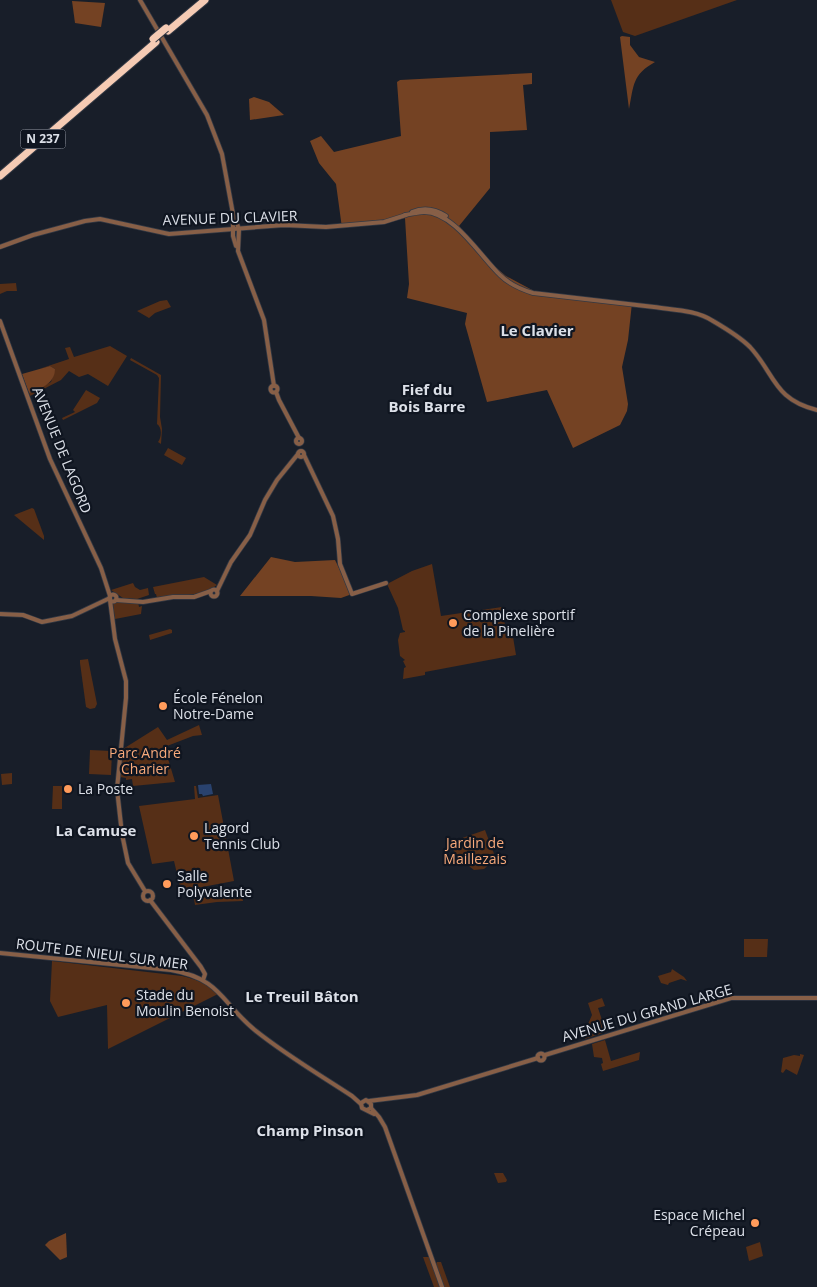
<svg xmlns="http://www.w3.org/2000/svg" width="817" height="1287" font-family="'Open Sans',sans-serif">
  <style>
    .green { fill: #562f17 }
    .forest { fill: #744223 }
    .water { fill: #29426e }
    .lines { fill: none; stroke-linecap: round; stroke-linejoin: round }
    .minor-casing { stroke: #333944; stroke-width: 5.5 }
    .highway-casing { stroke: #333944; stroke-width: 9 }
    .minor { stroke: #875f47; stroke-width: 4 }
    .highway { stroke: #f5cbb4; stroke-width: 7 }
    .highway-bridge-casing { stroke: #333944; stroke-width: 9; stroke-linecap: butt }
    .highway-bridge { stroke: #f5cbb4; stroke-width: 7 }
    .poi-dot { fill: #ff9b5b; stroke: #0f1520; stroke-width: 2 }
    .labels { text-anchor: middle; stroke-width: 4.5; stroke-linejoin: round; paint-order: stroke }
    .shield { fill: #0f1520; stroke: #9ea3ac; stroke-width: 1 }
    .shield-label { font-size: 12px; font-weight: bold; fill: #dce0e8 }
    .street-label { font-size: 14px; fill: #dce0e8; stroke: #0f1520 }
    .poi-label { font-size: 14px; fill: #dce0e8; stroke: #0f1520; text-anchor: start }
    .park-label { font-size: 14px; fill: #f9aa7b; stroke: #0f1520 }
    .neighbourhood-label { font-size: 15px; font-weight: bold; fill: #dce0e8; stroke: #0f1520 }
  </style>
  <rect width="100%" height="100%" fill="#181e29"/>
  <g class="green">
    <polygon points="611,0 737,0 635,36 623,32"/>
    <polygon points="16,283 17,291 7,291 0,294 0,284"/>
    <polygon points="167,300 171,307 155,313 149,318 137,311 160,301"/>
    <polygon points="110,346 127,356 108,386 88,374 79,377 69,371 61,380 30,396 29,393 51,382 55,369 50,366 39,369 69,359 65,348 70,347 74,357"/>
    <path d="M131 358 161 375 160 417 162 429 161 444 158 442C162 437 162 427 157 424L159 378 157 375 130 360Z"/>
    <polygon points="86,390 100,398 97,403 63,420 62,418 75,412 73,410"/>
    <polygon points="168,448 186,458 182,465 164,455"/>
    <polygon points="32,508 34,509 44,536 44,540 14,515"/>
    <polygon points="432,564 441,616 502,607 507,638 513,637 516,655 425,672 425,675 403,679 404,668 406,667 403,661 405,660 400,656 398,640 400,633 405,632 405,631 403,630 398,608 387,584 412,571"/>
    <path d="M204 577 217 585C200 598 177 594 157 598L156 594H155L153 587Z"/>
    <polygon points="133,583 135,587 140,590 148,588 149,595 137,599 123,598 111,590"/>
    <polygon points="116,602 138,602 139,607 142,606 141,614 115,619 113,604"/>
    <polygon points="170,629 172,630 172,633 150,640 149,635"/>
    <polygon points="88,659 97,704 95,708 90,709 86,707 80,663 80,660"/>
    <polygon points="199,725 202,735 193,736 167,746 169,754 167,755 175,782 133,786 132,779 126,780 126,778 120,777 123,749 158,727 167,740"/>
    <polygon points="90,750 112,751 111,775 89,774"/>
    <polygon points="12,773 12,784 2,785 1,774"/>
    <polygon points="53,786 62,786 62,809 52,809"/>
    <polygon points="194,786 196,786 198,798 218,795 234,881 181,891 174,861 152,864 139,806 195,799"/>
    <polygon points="485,830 496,859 484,869 474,870 460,859 448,843"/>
    <polygon points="242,895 243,901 217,902 195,905 194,899 216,896"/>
    <polygon points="744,939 768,939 767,957 744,957"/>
    <path d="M52 961 182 976C196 979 208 984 218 994L108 1049 107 1005 58 1017 50 1001Z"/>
    <polygon points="672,969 684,977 687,981 681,979 669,983 668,985 661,983 658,976 671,972"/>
    <polygon points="602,998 605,1006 598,1008 606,1032 585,1039 589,1029 582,1026 588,1024 592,1015 588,1003"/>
    <polygon points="605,1040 611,1061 640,1052 639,1060 603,1071 601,1064 603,1063 602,1058 594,1057 592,1044"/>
    <polygon points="800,1054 804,1055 797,1075 786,1069 783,1073 781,1072 783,1058 794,1055 800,1056"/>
    <polygon points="494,1173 503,1173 507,1180 506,1182 498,1183"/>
    <polygon points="760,1242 763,1256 749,1261 746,1247"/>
    <polygon points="423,1257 429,1257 430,1258 440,1287 434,1287"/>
    <polygon points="437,1262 441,1262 450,1287 444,1287 436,1264"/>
  </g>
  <g class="forest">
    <polygon points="72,1 105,3 101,27 75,23"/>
    <path d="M622 36 630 37V45L639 57 655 62C632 75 634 85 629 109L620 37Z"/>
    <polygon points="532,73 532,84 523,85 527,130 490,132 490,188 459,226 494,266 506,276 534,291 632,303 628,340 622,367 628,404 627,411 620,425 573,448 547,390 487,402 465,324 467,313 407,298 409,284 405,218 391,222 342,228 336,184 319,163 310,141 321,136 334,152 401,136 397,82 400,80"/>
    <polygon points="254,97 269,102 284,115 250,120 249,99"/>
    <path d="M50 366 55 369C55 383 41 389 29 393L22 374Z"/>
    <polygon points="271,557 295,562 335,560 352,594 341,598 311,596 240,596"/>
    <polygon points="66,1233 67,1257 60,1260 45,1245 49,1241"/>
  </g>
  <polygon class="water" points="211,784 213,794 203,796 202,794 199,794 198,785"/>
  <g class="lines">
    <defs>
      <g id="minor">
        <polyline points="140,0 207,115 222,154 233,214 239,229 238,251 264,320 274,386"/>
        <path d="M412 212C424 207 435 209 446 216"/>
        <path d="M405 215C412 214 418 212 424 212 454 212 480 256 500 275 509 284 520 289 533 293 573 298 614 302 654 307 674 310 696 310 713 321 725 328 740 337 750 347 775 374 774 400 817 410"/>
        <polyline points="233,216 233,236 236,246"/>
        <polyline points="0,247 33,235 85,221 100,219 169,234 284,225 326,227 384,222 406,215"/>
        <polyline points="0,321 50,459 101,568 110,596"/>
        <circle cx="274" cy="389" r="3.5"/>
        <polyline points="276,392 279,400 299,438"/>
        <circle cx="299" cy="441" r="3"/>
        <circle cx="301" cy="454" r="3"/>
        <polyline points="304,455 333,516 338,539 340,564 352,594 386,583"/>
        <circle cx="214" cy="593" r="3.5"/>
        <polyline points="217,591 231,562 250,535 265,500 277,480 298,454"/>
        <circle cx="113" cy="598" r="3.5"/>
        <polyline points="110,600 115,639 126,681 126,698 117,789 122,834 128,863 145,891"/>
        <polyline points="116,600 143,602 173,597 194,597 211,591"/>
        <polyline points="0,614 23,615 42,622 72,616 110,598"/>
        <circle cx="148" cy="896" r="5"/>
        <polyline points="150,900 201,967 205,974 203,980"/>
        <path d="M0 953 171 970C222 979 221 1003 256 1031 286 1055 320 1075 352 1096L361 1104"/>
        <circle cx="541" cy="1057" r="3.5"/>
        <polyline points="545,1055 731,998 817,998"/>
        <polyline points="369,1101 417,1095 538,1058"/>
        <polyline points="371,1108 379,1117 385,1127 442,1287"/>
        <polyline points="367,1110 371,1108 371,1104 366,1100 361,1103 362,1108 374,1114"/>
      </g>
      <g id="highway">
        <polyline points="168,31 205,0"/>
        <polyline points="0,176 156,42"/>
      </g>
    </defs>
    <use href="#minor" class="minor-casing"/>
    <use href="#highway" class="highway-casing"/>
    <use href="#minor" class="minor"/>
    <use href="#highway" class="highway"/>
    <defs>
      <polyline id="highway-bridge" points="153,39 166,28"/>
    </defs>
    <use href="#highway-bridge" class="highway-bridge-casing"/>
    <use href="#highway-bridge" class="highway-bridge"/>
  </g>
  <g class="poi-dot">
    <circle cx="453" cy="623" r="5"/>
    <circle cx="163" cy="706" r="5"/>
    <circle cx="68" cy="789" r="5"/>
    <circle cx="194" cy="836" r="5"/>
    <circle cx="167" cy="884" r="5"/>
    <circle cx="126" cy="1003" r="5"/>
    <circle cx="755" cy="1223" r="5"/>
  </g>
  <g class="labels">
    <rect class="shield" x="20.5" y="129.5" width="45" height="19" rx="4"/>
    <g class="shield-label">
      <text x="43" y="143">N 237</text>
    </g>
    <g class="street-label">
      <text transform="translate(230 218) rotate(-2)" y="5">AVENUE DU CLAVIER</text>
      <text transform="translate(62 450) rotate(68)" y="5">AVENUE DE LAGORD</text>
      <text transform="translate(102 954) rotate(7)" y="5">ROUTE DE NIEUL SUR MER</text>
      <text transform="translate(647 1013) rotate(-16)" y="5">AVENUE DU GRAND LARGE</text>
    </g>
    <g class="poi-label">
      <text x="463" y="620">Complexe sportif<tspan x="463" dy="16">de la Pinelière</tspan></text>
      <text x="173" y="703">École Fénelon<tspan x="173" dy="16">Notre-Dame</tspan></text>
      <text x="78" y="794">La Poste</text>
      <text x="204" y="833">Lagord<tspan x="204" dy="16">Tennis Club</tspan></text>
      <text x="177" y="881">Salle<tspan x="177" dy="16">Polyvalente</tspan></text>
      <text x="136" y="1000">Stade du<tspan x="136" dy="16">Moulin Benoist</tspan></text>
      <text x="745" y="1220" text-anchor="end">Espace Michel<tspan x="745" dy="16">Crépeau</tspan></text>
    </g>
    <g class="park-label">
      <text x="145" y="758">Parc André<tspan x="145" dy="16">Charier</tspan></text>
      <text x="475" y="848">Jardin de<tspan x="475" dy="16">Maillezais</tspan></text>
    </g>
    <g class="neighbourhood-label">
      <text x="537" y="336">Le Clavier</text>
      <text x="427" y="395">Fief du<tspan x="427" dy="17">Bois Barre</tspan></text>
      <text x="96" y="836">La Camuse</text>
      <text x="302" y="1002">Le Treuil Bâton</text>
      <text x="310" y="1136">Champ Pinson</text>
    </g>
  </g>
</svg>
